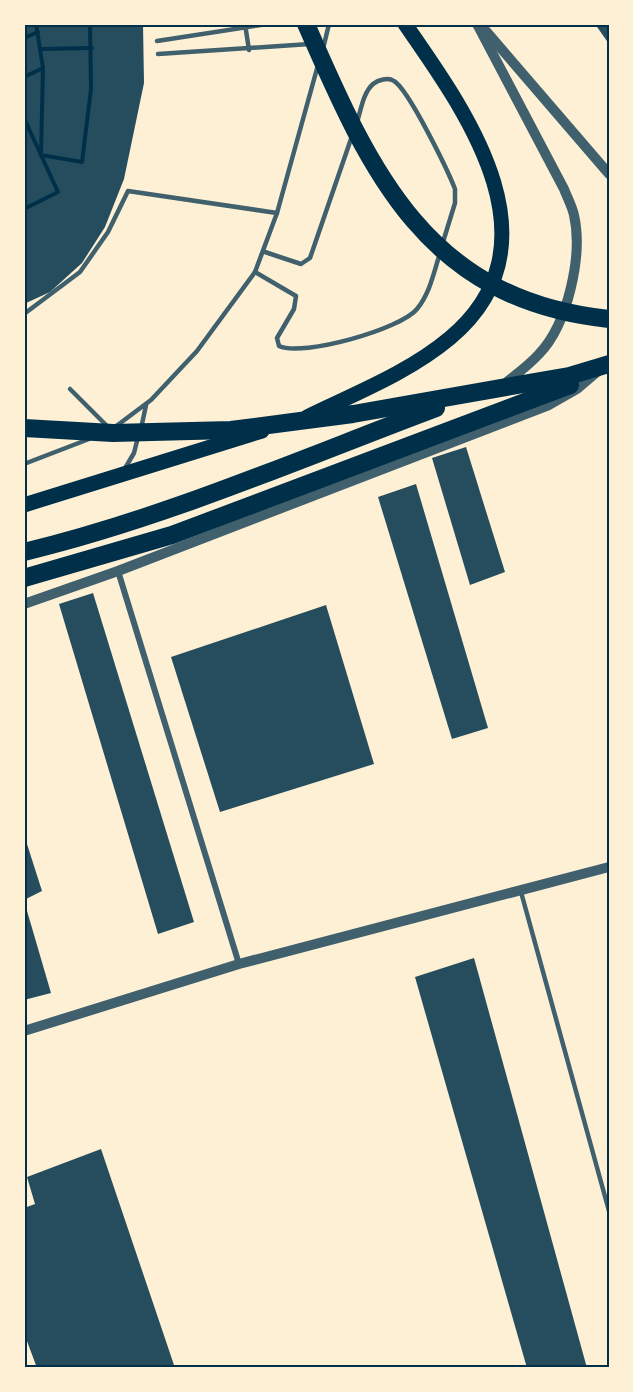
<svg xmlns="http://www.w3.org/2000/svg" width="633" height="1392" font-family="Raleway,sans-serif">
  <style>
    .building { fill: #264d5e }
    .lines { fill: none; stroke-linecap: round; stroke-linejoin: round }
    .path { stroke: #003049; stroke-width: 4 }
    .service { stroke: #3f606c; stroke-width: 4.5 }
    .minor { stroke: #3f606c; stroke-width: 6 }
    .tertiary { stroke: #3f606c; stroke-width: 10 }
    .primary { stroke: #003049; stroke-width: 15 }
    .motorway { stroke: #003049; stroke-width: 18 }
    .neatline { fill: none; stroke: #003049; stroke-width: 2 }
  </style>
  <rect width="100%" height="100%" fill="#fdf0d5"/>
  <g class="building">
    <polygon points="24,24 143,24 144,83 124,179 105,227 82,263 50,292 24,304"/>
    <polygon points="595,24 609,24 609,44"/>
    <polygon points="466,447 505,572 470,585 432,458"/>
    <polygon points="416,484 488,728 452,739 378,497"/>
    <polygon points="93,593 194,922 158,934 59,604"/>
    <polygon points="326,605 374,764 220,812 171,657"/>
    <polygon points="27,844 42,891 24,900 24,845"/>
    <polygon points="25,904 51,993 24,1000 24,905"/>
    <polygon points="474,958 587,1368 527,1368 415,977"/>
    <polygon points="101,1149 175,1368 37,1368 24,1333 24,1208 35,1204 27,1177"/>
  </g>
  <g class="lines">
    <g class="path">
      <polyline points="36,24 43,68 41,155 82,162 91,89 90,24"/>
      <polyline points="24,38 38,32"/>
      <polyline points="41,49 92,48"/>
      <polyline points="24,77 43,68"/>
      <polyline points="24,118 58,192 24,209"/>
    </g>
    <g class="service">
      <polyline points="245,24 249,50"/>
      <polyline points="157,41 267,24"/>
      <polyline points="323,49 329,24"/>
      <polyline points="158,54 310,44"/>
      <path d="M357 122C361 110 363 93 373 84 378 80 388 77 394 81 409 90 448 171 455 189V203L443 242"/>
      <polyline points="265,252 301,264 310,258 352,136"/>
      <path d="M255 272 296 296 294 309 277 338 279 346C303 357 401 329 417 309 430 293 434 272 440 253"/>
      <polyline points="24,314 80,272 108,232 128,191 277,213"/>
      <polyline points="70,389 109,428"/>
      <polyline points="115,427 151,400 197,351 255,272 277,213 318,65"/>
      <polyline points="141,429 146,405"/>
      <polyline points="24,464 89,439"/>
      <polyline points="124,470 134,453 138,437"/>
      <polyline points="521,892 609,1211"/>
    </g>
    <polyline class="minor" points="118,571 239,964"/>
    <g class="tertiary">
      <path d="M477 24 564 189C567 197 572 206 574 215 583 255 568 324 539 354 530 364 518 373 508 381"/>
      <polyline points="486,31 609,174"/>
      <polyline points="24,604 118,571 549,405 577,389 597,372"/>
      <polyline points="24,1031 239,964 609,867"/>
    </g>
    <g class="primary">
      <path d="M307 417C356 393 408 373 450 338 562 244 467 113 405 24"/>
      <polyline points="24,505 262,431"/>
    </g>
    <g class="motorway">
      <path d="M306 24C371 173 427 300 609 319"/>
      <polyline points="24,428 113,433 231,430 353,414 569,376 609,364"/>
      <path d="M24 552C165 518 300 459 436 408"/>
      <polyline points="24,578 172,535 570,385"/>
    </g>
  </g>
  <rect width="633" height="1392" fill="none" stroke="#fdf0d5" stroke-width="51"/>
  <rect x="26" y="26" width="582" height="1340" class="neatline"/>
</svg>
